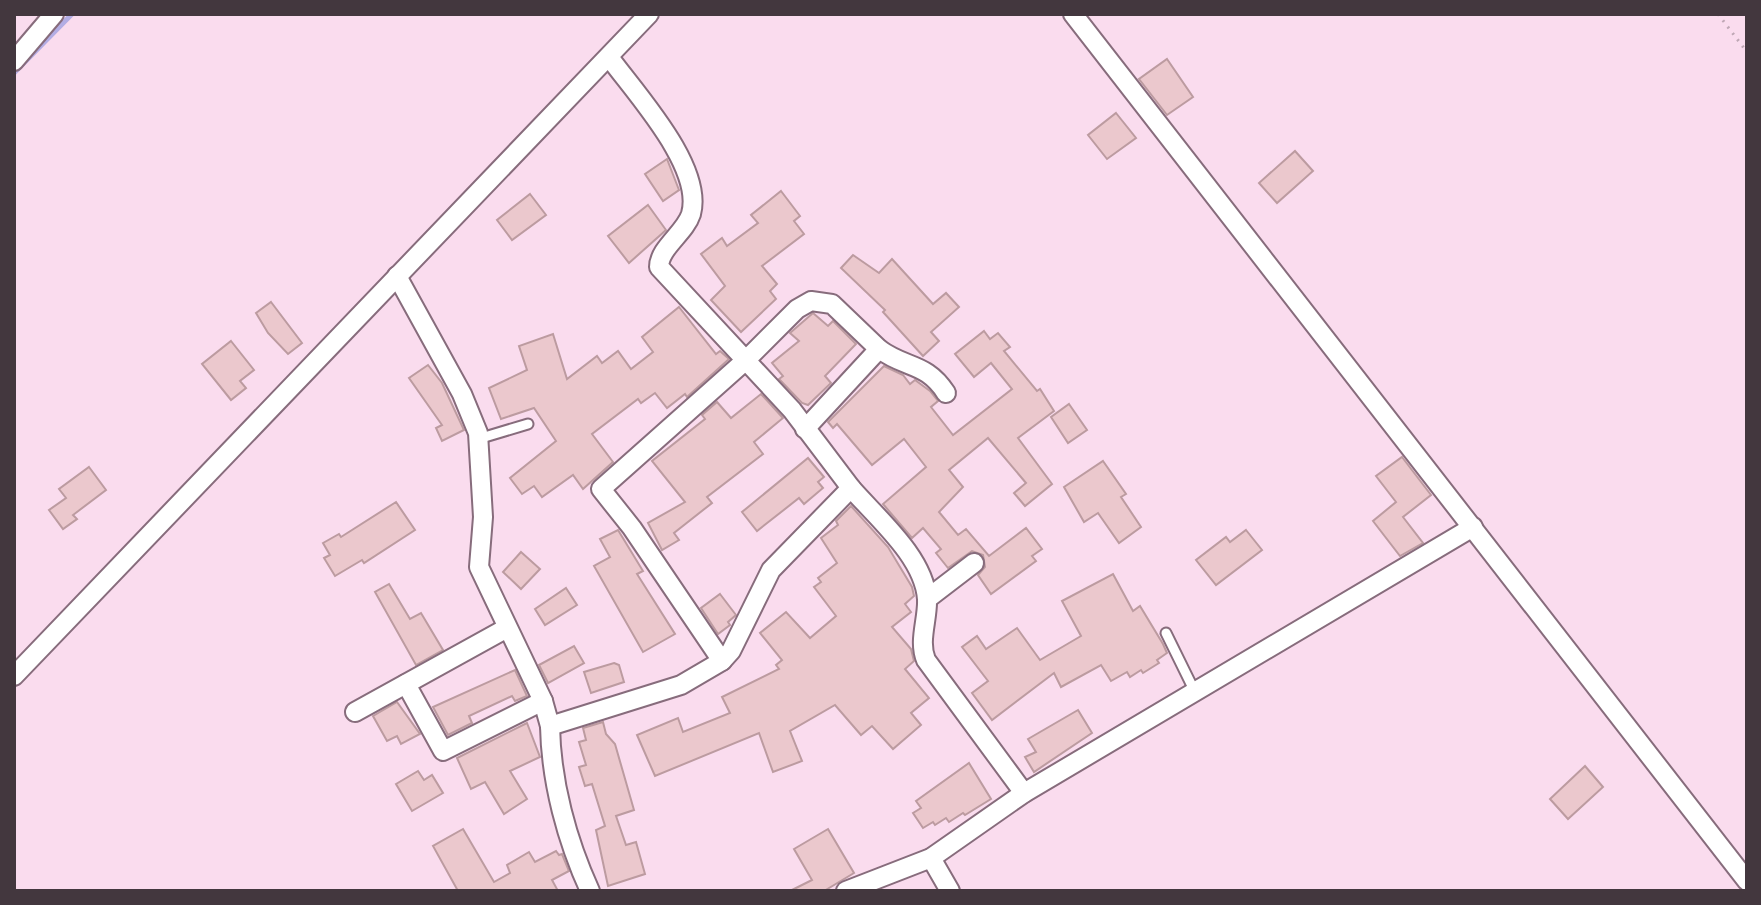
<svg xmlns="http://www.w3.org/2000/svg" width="1761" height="905" font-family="'Zilla Slab',serif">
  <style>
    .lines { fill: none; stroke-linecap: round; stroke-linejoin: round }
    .stream { stroke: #b3ade4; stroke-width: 5 }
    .building { fill: #ebc8cd; stroke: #bc9ba0; stroke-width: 2 }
    .lane-casing { stroke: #876c7c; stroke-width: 13 }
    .street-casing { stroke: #876c7c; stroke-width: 22 }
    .path { stroke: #bfa7b5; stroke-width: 3; stroke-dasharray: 2 6; stroke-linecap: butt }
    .lane { stroke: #fff; stroke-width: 9 }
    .street { stroke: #fff; stroke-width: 18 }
  </style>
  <rect width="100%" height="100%" fill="#fadcee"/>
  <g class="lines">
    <polyline class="stream" points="14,73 72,14"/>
  </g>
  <g class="building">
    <polygon points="1167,59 1193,97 1167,115 1139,79"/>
    <polygon points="1116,113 1136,138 1107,159 1088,135"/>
    <polygon points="1295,151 1313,171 1277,203 1259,183"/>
    <polygon points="667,159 679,190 663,201 645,174"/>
    <polygon points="781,191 800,216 794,221 804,234 762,266 777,284 770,291 776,299 741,332 711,300 725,286 701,254 722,238 727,246 758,223 751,215"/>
    <polygon points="530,194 546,215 512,240 497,220"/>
    <polygon points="648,205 666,230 629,263 608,236"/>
    <polygon points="853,255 879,273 892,259 933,304 946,293 959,307 931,332 939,341 923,356 883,312 885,310 841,268"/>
    <polygon points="271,302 302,343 288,354 268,333 256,313"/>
    <polygon points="679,307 716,354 720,351 729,359 687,397 685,394 667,408 655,393 641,403 638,399 592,434 613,462 583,489 573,475 542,497 534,486 522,494 510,478 556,441 534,408 501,419 489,388 527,370 519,346 553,334 567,379 597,356 602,363 618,351 631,369 653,352 642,337"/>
    <polygon points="813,313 828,326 833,321 856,344 825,376 831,383 808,405 802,403 779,379 783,376 772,363 799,341 790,333"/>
    <polygon points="984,331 990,339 998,333 1010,347 1004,351 1037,391 1040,389 1054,411 1018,438 1052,484 1025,506 1014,493 1026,483 988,438 949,470 963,487 939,512 958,535 966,529 989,556 1026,528 1042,549 1032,556 1036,561 991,594 978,575 985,567 983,555 972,551 948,568 936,553 941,549 923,528 912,538 883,504 926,467 904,439 872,465 837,424 833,428 828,422 884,366 903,375 910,384 915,380 930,391 938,401 931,407 953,435 1012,389 991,363 974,377 955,354"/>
    <polygon points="231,341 254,370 240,381 246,388 231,400 202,364"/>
    <polygon points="428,365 442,383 464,430 442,441 436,428 442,425 409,378"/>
    <polygon points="761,394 783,418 754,442 763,454 707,497 712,503 674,533 679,540 662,550 648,523 685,502 652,461 705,419 702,415 717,402 731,418"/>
    <polygon points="1069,404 1087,430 1068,443 1051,417"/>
    <polygon points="1402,457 1431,495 1403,517 1423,543 1400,556 1373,521 1396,502 1376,476"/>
    <polygon points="808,458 824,477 818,482 823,488 804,504 799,498 757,531 742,512"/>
    <polygon points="1103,461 1126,494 1121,497 1141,527 1119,543 1098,513 1084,522 1064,487"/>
    <polygon points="89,467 106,490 73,515 77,519 63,529 49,510 66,498 59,489"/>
    <polygon points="396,502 415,530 364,563 362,560 335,576 324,558 330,555 323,543 339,534 341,537"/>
    <polygon points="851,506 888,547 912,587 914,596 905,604 911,612 892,627 911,649 914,661 905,669 929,698 911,713 921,725 893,749 872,726 861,735 835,705 790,731 802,761 773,772 759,733 655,776 637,735 678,718 683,732 730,713 722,697 779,669 776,665 782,660 760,633 786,612 810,638 836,616 814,587 821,582 818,578 837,563 821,538 838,525 836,521"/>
    <polygon points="618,530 643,571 637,574 675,634 643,652 594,566 610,557 600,539"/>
    <polygon points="1246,530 1262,550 1216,585 1196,560 1226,537 1230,542"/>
    <polygon points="521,552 540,569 521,589 503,572"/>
    <polygon points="1113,574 1133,611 1140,606 1163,644 1167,653 1157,660 1159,663 1143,673 1141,670 1130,677 1127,672 1111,681 1101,665 1061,687 1054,673 992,720 972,693 988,681 962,647 977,636 986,649 1017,628 1040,660 1081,636 1062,601"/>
    <polygon points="389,584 410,619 421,613 443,650 416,665 375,592"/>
    <polygon points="566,588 577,605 545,625 535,609"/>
    <polygon points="720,594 736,615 728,622 730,625 718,634 701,608"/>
    <polygon points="574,646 584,663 548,683 539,665"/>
    <polygon points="614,663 619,665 624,682 591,693 584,672"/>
    <polygon points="515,670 527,696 515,701 512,696 469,716 472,723 448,735 433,707"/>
    <polygon points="397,702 420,734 401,744 397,736 387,741 373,716"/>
    <polygon points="1078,710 1092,733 1034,772 1025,757 1036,752 1028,739"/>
    <polygon points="603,722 606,734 615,744 634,810 616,816 626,845 636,842 645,874 608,886 596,830 605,826 592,784 585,786 579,767 586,765 579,742 586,740 583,728"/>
    <polygon points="527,723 540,757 510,771 527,799 504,814 485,782 471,789 457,758"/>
    <polygon points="969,763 991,799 965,815 963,813 949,822 946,818 935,825 933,822 923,828 913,813 921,808 916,801"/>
    <polygon points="1585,766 1603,787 1568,819 1550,799"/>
    <polygon points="418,771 424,780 432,775 443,793 412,811 396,784"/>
    <polygon points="463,829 494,882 510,873 507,865 529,852 535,862 556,851 559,855 562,854 569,871 552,880 558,891 458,891 433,846"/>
    <polygon points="828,829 854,873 824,891 790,891 812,880 794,849"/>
  </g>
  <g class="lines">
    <defs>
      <g id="lane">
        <polyline points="478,439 528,424"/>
        <polyline points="1166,633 1195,692"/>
      </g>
      <g id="street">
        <polyline points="1073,14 1747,881"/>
        <path d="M609 57C636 94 704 167 691 214 685 233 659 248 659 267L792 410 851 488 771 570 731 651 722 661"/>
        <polyline points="14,61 54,14"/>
        <polyline points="397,276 462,394 478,433 483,517 479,567 543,701 550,726"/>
        <path d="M805 429 879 349C906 369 926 362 946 393"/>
        <path d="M851 488C877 518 924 557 927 599 928 619 918 641 926 660L1024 793"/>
        <polyline points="927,599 974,563"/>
        <polyline points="14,676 649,14"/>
        <polyline points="406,684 443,751 543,701"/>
        <polyline points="355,712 507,628"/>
        <polyline points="931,858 950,891"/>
        <path d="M590 891C567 841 551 782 550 726L681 685 722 661 632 528 601 489 746 360 797 309 811 301 832 304 879 349"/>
        <polyline points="846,891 931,858 1024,793 1473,527"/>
      </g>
    </defs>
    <use href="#lane" class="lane-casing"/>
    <use href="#street" class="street-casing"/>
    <polyline class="path" points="1718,14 1747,52"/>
    <use href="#lane" class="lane"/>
    <use href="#street" class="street"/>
  </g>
  <rect width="1761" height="905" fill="none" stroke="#43373e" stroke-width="32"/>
</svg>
